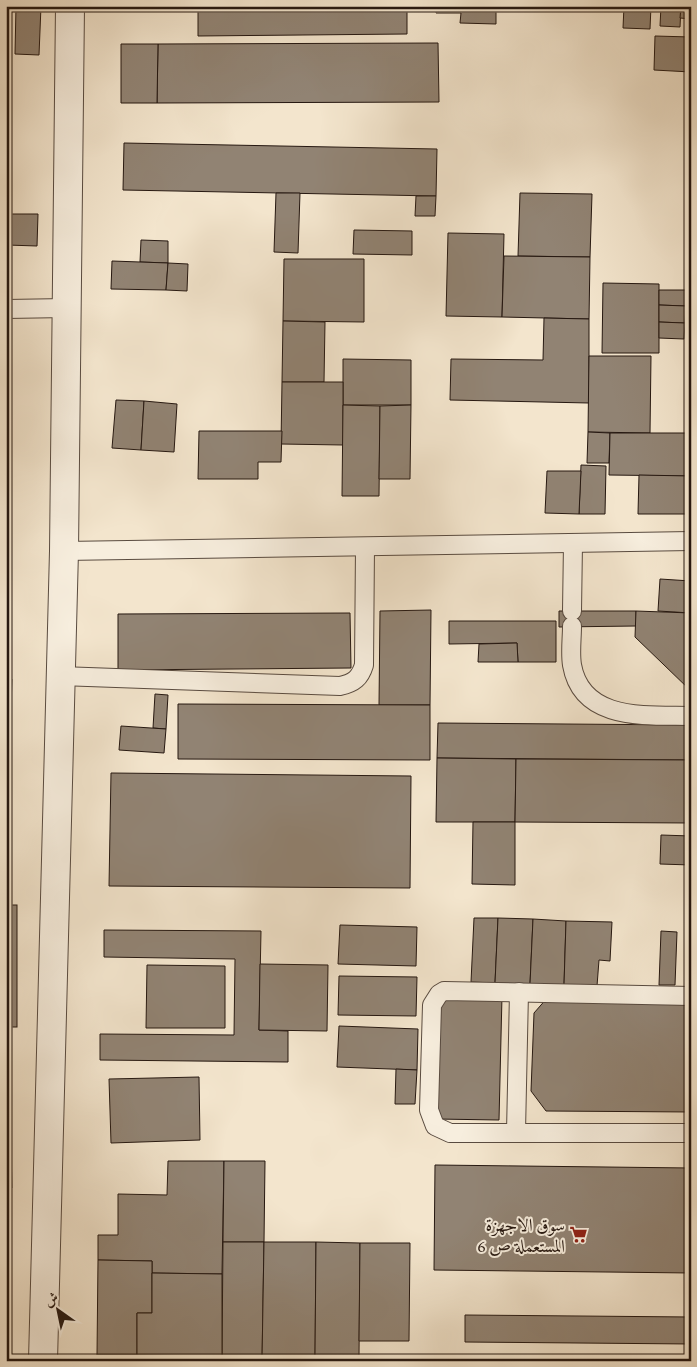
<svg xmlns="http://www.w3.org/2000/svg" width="697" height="1367" font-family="Alegreya,Amiri,serif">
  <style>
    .building { fill: #918373; stroke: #261811 }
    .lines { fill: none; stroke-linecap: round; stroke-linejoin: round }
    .lane-casing { stroke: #594b40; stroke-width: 20 }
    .street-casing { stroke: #594b40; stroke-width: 30 }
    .lane { stroke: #f7eede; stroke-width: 18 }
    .street { stroke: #f7eede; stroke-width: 28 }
    .labels { text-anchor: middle; stroke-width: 4; stroke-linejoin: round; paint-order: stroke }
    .poi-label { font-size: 18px; fill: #261811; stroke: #f7eede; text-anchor: end }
  </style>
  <rect width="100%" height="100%" fill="#f3e5cd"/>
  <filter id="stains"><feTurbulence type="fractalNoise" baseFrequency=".004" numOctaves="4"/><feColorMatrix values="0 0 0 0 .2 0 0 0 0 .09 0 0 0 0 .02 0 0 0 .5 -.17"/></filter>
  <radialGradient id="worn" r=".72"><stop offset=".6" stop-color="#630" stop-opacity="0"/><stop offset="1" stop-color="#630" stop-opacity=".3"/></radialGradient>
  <g class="building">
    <polygon points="6,6 11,6 9,53 6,53"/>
    <polygon points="16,6 41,6 39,55 15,54"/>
    <polygon points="198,6 407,6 407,34 198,36"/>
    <polygon points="437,6 496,6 496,24 460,23 461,13 436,13"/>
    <polygon points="624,6 651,6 650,29 623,28"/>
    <polygon points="661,6 681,6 680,27 660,26"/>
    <polygon points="681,6 691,6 691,19 680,18"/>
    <polygon points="655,36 691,37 691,72 654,70"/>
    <polygon points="438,43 439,102 157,103 158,44"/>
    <polygon points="121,44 158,44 157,103 121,103"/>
    <polygon points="124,143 437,149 436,196 123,190"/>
    <polygon points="276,193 300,193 298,253 274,252"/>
    <polygon points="520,193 592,194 590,257 518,256"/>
    <polygon points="416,196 436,196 435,216 415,216"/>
    <polygon points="6,214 9,214 7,245 6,245"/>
    <polygon points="9,214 38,214 37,246 7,245"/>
    <polygon points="354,230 412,231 412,255 353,254"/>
    <polygon points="448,233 504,234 502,317 446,316"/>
    <polygon points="141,240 168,241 168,263 140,262"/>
    <rect x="689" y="241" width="2" height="53"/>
    <polygon points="504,256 590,257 589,319 502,317"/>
    <polygon points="284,259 364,259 364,322 283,321"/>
    <polygon points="112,261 168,263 166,290 111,289"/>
    <polygon points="168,263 188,264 187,291 166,290"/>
    <polygon points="603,283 659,284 659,353 602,353"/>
    <polygon points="659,290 686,290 686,306 659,305"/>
    <polygon points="659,305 686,306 685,323 659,322"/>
    <polygon points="544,318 589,319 589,403 450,400 451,359 543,360"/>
    <polygon points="283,321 325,322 324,382 282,382"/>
    <polygon points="659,322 685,323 684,339 659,338"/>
    <polygon points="589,356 651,356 650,433 588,432"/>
    <polygon points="343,359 411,360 411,405 343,405"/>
    <polygon points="282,382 343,382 343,445 281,444"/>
    <polygon points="116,400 144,401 141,450 112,448"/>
    <polygon points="144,401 177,404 174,452 141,450"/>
    <polygon points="343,405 380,406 379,496 342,496"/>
    <polygon points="411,405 410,479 379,479 380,406"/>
    <polygon points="199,431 282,431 281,462 258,462 258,479 198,479"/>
    <polygon points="588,432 610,433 609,463 587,463"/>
    <polygon points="610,433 690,433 690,476 609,475"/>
    <polygon points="581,465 606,466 605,514 579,514"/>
    <polygon points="547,471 581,471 579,514 545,513"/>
    <polygon points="639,475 690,476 689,514 638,514"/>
    <polygon points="660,579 691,581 691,613 658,611"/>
    <polygon points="431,610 430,705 379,705 380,611"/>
    <polygon points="559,611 636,611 636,626 559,627"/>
    <polygon points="636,611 691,613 691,691 635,637"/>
    <polygon points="350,613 351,668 118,670 118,614"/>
    <polygon points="449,621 556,621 556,662 518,662 517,643 449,644"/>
    <polygon points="517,643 518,662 478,662 479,644"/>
    <polygon points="6,679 12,679 10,734 6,734"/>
    <polygon points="155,694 168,695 166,729 153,728"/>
    <polygon points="178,704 430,705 430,760 178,759"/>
    <polygon points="438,723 690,725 690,760 437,758"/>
    <polygon points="121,726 166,729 164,753 119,750"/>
    <polygon points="6,740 9,740 7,795 6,795"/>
    <polygon points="437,758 516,759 515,822 436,822"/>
    <polygon points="516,759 691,760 691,823 515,822"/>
    <polygon points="111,773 411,776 410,888 109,886"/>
    <polygon points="473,822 515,822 515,885 472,884"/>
    <polygon points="661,835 691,836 691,865 660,864"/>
    <rect x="6" y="905" width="11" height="122"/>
    <polygon points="474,918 498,918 495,983 471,982"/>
    <polygon points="498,918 533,919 530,984 495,983"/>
    <polygon points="533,919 566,921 564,985 530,984"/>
    <polygon points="566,921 612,922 610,961 599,960 597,986 564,985"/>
    <polygon points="340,925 417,927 416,966 338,964"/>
    <polygon points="104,930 261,931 259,1030 288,1031 288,1062 100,1060 100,1034 234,1035 235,959 104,957"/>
    <polygon points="661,931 677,932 675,985 659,985"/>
    <polygon points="260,964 328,965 327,1031 259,1030"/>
    <polygon points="147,965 225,966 225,1028 146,1028"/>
    <polygon points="339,976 417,977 416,1016 338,1015"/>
    <polygon points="439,995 502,996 499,1120 436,1119"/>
    <polygon points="548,997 691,999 691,1112 546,1111 531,1091 534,1013"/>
    <polygon points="339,1026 418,1029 417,1070 337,1067"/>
    <polygon points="6,1067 9,1067 12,1188 6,1188"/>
    <polygon points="396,1069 417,1070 415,1104 395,1104"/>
    <polygon points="199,1077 200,1140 111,1143 109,1079"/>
    <polygon points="168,1161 224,1161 222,1274 152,1273 152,1261 98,1260 98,1235 118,1235 118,1194 167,1195"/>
    <polygon points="224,1161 265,1161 264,1242 223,1242"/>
    <polygon points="435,1165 691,1168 691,1273 434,1270"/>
    <polygon points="223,1242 264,1242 262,1361 137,1361 137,1355 222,1356"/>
    <polygon points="264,1242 316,1242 315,1361 262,1361"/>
    <polygon points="316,1242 360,1243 359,1357 315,1356"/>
    <polygon points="360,1243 410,1243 409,1341 359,1341"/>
    <polygon points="98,1260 152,1261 152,1313 137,1313 137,1355 97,1355"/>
    <polygon points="152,1273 222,1274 222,1356 137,1355 137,1313 152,1313"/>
    <polygon points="465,1315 691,1317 691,1344 465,1342"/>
    <rect x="97" y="1355" width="40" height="6"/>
    <polygon points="337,1356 412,1357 412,1361 337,1361"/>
  </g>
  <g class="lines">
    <defs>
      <g id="lane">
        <polyline points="6,309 67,308"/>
        <polyline points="64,551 691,541"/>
        <polyline points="572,611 573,543"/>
        <path d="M572 626C572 638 570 653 572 665 582 722 647 715 691 716"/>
        <path d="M60 676 340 686C354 683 360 678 364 665L365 547"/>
        <polyline points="691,996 444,991 439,994 432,1005 429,1110 435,1126 450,1133 691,1133"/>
        <polyline points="516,1132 519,992"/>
      </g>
      <polyline id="street" points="43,1361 64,551 70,6"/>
    </defs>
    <use href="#lane" class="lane-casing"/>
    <use href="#street" class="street-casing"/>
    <use href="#lane" class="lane"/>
    <use href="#street" class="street"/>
  </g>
  <defs>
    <symbol id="supermarket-bare" viewBox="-9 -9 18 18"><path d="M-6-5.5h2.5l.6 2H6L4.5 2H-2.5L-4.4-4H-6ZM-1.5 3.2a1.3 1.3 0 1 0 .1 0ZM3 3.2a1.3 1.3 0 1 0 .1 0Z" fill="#8f2418" stroke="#f7eede" stroke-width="2.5" paint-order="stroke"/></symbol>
  </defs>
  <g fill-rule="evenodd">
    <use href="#supermarket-bare" x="566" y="1222" width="25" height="25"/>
  </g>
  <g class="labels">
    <g class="poi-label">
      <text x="565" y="1231">سوق الاجهزة<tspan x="565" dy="21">المستعملة ص 6</tspan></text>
    </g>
  </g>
  <rect width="697" height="1367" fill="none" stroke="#f3e5cd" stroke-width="25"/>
  <rect x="8" y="8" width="682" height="1352" fill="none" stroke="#261811" stroke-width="2.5"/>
  <rect x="12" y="12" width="672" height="1342" fill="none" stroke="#261811"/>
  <g transform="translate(58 1310) rotate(327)" stroke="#f7eede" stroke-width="4" paint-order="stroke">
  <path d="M0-4L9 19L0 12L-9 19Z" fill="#261811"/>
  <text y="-8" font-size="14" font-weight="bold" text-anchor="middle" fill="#261811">ش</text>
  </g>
  <rect width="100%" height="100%" filter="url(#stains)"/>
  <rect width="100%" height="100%" fill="url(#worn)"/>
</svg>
